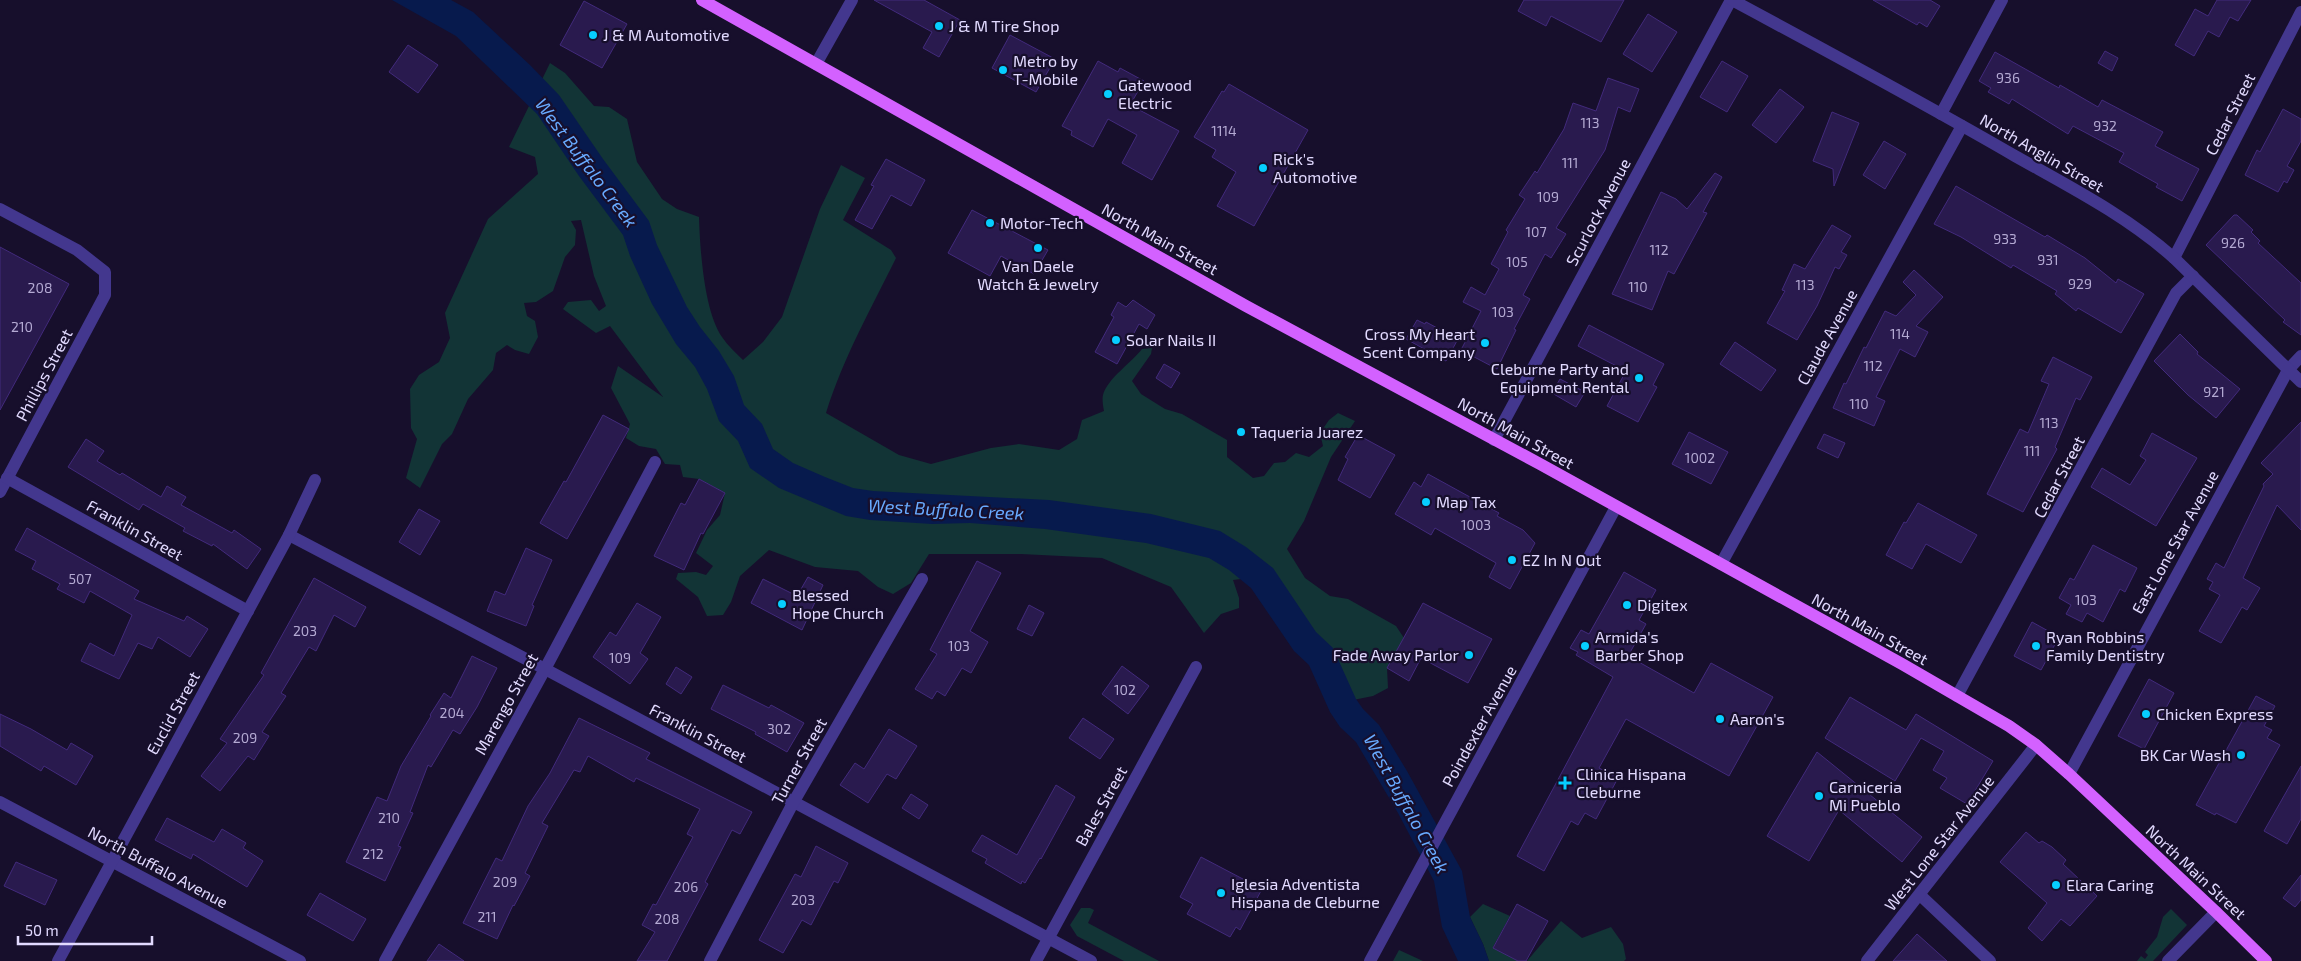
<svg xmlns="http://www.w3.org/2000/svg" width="2301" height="961" font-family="'Exo 2',sans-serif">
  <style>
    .green { fill: #123436 }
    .water { fill: #071a4d }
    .building { fill: #291a4e; stroke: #422a7c }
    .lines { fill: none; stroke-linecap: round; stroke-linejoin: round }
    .minor { stroke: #43378e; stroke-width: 12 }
    .tertiary { stroke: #43378e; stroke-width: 12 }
    .primary { stroke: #d361ff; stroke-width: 12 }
    .poi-dot { fill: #06ceff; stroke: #170f2c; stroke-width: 2 }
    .labels { text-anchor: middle; stroke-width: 4.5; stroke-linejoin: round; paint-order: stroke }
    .number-label { font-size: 14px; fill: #b4aad3 }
    .poi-label { font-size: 16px; fill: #e2daff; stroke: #170f2c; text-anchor: start }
    .street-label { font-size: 16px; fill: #e2daff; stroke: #170f2c }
    .water-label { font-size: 18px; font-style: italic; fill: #68aaff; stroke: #170f2c }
  </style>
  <rect width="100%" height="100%" fill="#170f2c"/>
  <g class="green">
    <path d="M550 63 565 73 594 106 609 107 627 119 637 162 662 199 677 209 699 217C700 249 704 311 722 337 728 346 736 353 743 360L763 342 782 317 820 209 841 165 865 178 843 220 891 250 896 258C871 309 843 358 826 413L899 455 931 464 991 448 1019 444 1059 450 1077 439 1082 420 1104 411C1103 406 1102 399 1103 395 1107 379 1132 362 1142 349L1152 348 1151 354 1132 381 1141 394 1165 409 1182 414 1227 440V457L1253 478 1264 476 1274 463 1285 462 1296 453 1309 457 1323 446 1320 433 1329 420 1338 413 1355 421 1331 457 1304 521 1287 549 1305 578 1330 596 1348 599 1396 626 1404 638 1387 668 1388 688 1373 696 1353 700 1248 578 1233 580 1239 598V608L1221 614 1204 633 1171 587 1102 558 1021 554H929L911 583 893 594 878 587 858 571 815 567 769 550 740 576 731 602 723 615 707 616 698 597 676 579 678 573 696 572 706 575 713 566 696 553 707 530 720 515 725 493 699 479 683 477 680 465 665 464 656 449 639 446 626 438 630 424 611 388 618 366 663 397 610 326 596 333 563 309 568 302 591 300 599 311 606 306 594 276 581 220 571 221 576 230 575 245 565 257 553 291 536 302 524 303 527 316 535 321 538 337 529 354 515 350 507 345 496 353 493 370 468 399 452 434 442 444 420 488 406 478 417 439 411 428 410 389 419 375 439 362 450 338 445 313 488 219 538 174 535 157 509 147Z"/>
    <polygon points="1483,904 1510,916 1493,947 1518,961 1489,961 1483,944 1470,917"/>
    <polygon points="1081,908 1090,908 1094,910 1088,923 1159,961 1124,961 1077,936 1070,925"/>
    <polygon points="2171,909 2187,925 2153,961 2137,961 2141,956 2145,959 2148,955 2145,952 2157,937 2163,917"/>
    <polygon points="1561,921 1582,938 1611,927 1623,944 1626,959 1624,961 1527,961"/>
    <polygon points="1399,950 1423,961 1393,961"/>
  </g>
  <polygon class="water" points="392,0 451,0 473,12 530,65 559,95 603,159 649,221 657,245 687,307 700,327 719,351 734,376 744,405 762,424 773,449 793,463 825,477 853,488 873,491 1049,500 1151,514 1220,531 1246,547 1273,568 1316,632 1333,648 1356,699 1363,709 1379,725 1407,771 1462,871 1470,917 1483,944 1489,961 1458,961 1442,927 1434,881 1398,813 1356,742 1340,727 1330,712 1309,665 1294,651 1251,588 1229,570 1209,558 1146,543 1045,529 970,523 932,524 870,520 846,516 779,488 750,468 738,441 719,421 707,389 695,367 676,344 652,304 630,256 623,235 579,176 537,114 456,36"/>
  <g class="building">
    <polygon points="874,0 924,0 960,20 939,57 923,48 932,32"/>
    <polygon points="1524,0 1624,0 1601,42 1551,16 1546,26 1518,11"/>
    <polygon points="1873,0 1930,0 1940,6 1927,27 1919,22 1917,25"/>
    <polygon points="2217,0 2251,0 2238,21 2230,17 2219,37 2208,31 2194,56 2175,45 2195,9 2208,16"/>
    <polygon points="584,1 627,24 602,68 560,45"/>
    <polygon points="1648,14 1677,32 1652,72 1623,54"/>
    <polygon points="1010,35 1055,59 1036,92 992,68"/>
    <polygon points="408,45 438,65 418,93 389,72"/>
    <polygon points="2105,51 2118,58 2112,71 2098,63"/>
    <polygon points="1995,52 2059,88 2060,85 2098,107 2102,100 2163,132 2155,146 2199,169 2182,201 2156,187 2158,184 2119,162 2124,153 2073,126 2068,134 2012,99 2009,104 1988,92 1991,88 1979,81"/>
    <polygon points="1098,61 1118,72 1120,68 1144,81 1130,105 1179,131 1152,180 1122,163 1137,135 1108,119 1093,147 1071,135 1072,131 1062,126"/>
    <polygon points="1722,61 1748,76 1727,112 1700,97"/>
    <polygon points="1608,78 1639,89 1630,112 1618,107 1605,150 1556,228 1566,234 1551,258 1545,254 1523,295 1530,299 1514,329 1516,330 1497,369 1461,350 1481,311 1463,302 1471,287 1485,295 1499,269 1491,264 1508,232 1506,230 1525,199 1519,195 1535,171 1537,173 1564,129 1573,103 1596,111"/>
    <polygon points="1229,84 1308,130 1254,226 1217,206 1236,172 1212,157 1216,150 1194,137 1222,91 1224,92"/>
    <polygon points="1780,89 1804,107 1776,143 1752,125"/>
    <polygon points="2283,109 2301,119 2301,141 2287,166 2294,170 2287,183 2284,181 2278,192 2245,175 2257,150 2260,152"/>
    <polygon points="1832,112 1859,123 1834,186 1833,169 1813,161"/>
    <polygon points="1884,141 1906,154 1885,189 1863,175"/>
    <polygon points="886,159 925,180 911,206 891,195 872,229 855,220 874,186 871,185"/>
    <polygon points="1715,173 1722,177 1703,212 1707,213 1674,274 1668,271 1652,310 1612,294 1661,192 1676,199 1687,209"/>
    <polygon points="1956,186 2045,237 2047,235 2085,258 2116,283 2118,279 2144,294 2121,333 2078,308 2076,311 2055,294 2057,291 2013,265 2011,268 1961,237 1934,224"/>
    <polygon points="972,210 1048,250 1034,274 1001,256 990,276 948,253"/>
    <polygon points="2234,215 2237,215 2253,230 2251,232 2260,241 2258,243 2301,283 2301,335 2283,322 2285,320 2206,245"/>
    <polygon points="1832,225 1851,236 1841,252 1847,255 1839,269 1835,267 1817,306 1797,340 1767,323 1785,291 1782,290 1794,264 1805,269"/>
    <polygon points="0,247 69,284 0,410"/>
    <polygon points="1914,270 1943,297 1916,326 1928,332 1915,357 1900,349 1876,397 1885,401 1874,426 1833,408 1844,383 1846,384 1864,347 1866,348 1885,311 1896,316 1916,295 1903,282"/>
    <polygon points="1133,300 1155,315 1147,329 1139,324 1117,364 1095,352 1114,317 1111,315 1118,302 1126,307"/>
    <polygon points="1417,320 1425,324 1426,322 1458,339 1446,361 1406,339"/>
    <polygon points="1589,325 1664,364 1653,385 1657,387 1638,422 1607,406 1626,371 1578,346"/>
    <polygon points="2180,334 2198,352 2197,354 2240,389 2216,418 2188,395 2154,361"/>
    <polygon points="1735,342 1776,370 1761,391 1720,364"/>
    <polygon points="2053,357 2092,377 2080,400 2076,398 2055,447 2057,449 2023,512 1987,494 2020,429 2028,433 2049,384 2041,381"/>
    <polygon points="1164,364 1180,373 1171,388 1156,378"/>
    <polygon points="1560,379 1585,392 1576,407 1552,393"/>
    <polygon points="603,415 629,429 567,539 540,523 564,481 566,482"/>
    <polygon points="2301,422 2301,530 2277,505 2243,578 2260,588 2247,610 2242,607 2221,643 2199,631 2220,595 2209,589 2213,582 2207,579 2216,563 2224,568 2264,486 2263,484 2273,474 2261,463"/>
    <polygon points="1689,432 1728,452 1711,484 1672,464"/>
    <polygon points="2152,433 2197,458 2156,526 2091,487 2102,468 2130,485 2146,460 2140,456"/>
    <polygon points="1824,434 1845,443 1838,458 1817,448"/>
    <polygon points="1358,435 1395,455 1370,498 1338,480 1348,459 1345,457"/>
    <polygon points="86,439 104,451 97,461 120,475 122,473 161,497 167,486 186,497 181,505 232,533 234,530 261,549 247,569 213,544 212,546 183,531 185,528 143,504 139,510 68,467"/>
    <polygon points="1428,474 1499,513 1497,516 1523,530 1535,543 1510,589 1489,577 1496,563 1435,528 1431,535 1395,514 1414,482 1421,487"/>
    <polygon points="699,479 725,493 703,534 701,533 684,570 654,556 681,503 685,505"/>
    <polygon points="1918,503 1977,535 1961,563 1926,544 1912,569 1886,555 1904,522 1906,523"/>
    <polygon points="419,509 440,521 420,555 399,542"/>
    <polygon points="27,528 139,591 134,599 184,621 187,616 208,629 190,657 158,637 152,649 138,643 119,679 81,661 90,643 114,656 132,615 90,591 84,603 57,589 60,584 32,569 36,561 15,550"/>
    <polygon points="2093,545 2137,568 2125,592 2120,589 2103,622 2087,613 2082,622 2066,614 2071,605 2059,598 2070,578 2074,580"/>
    <polygon points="526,548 552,560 532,605 534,606 526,626 487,611 495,591 505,595"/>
    <polygon points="977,561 1001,573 970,631 988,642 971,673 962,668 945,696 937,691 932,699 915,689 937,654 930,650"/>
    <polygon points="1624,572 1656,590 1639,620 1646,624 1628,656 1694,693 1711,663 1773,697 1729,776 1626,719 1599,768 1618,778 1596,819 1585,813 1578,825 1571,821 1544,871 1517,856 1613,677 1576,655 1578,652 1570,648 1581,630 1589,634"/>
    <polygon points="808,577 823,585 802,630 751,603 763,579 797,596"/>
    <polygon points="314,578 366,607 355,627 334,615 316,651 309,647 281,693 286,696 262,732 269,736 254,760 248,756 220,791 201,776 227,743 220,739 264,675 261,673"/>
    <polygon points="637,603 661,617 640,653 648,659 630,684 593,657 610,632 616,636"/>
    <polygon points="1423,603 1492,639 1468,683 1421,658 1409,681 1387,668"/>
    <polygon points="1029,605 1044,613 1032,636 1017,629"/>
    <polygon points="2032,622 2059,637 2041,670 2014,656"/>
    <polygon points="472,656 497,668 477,707 460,734 453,730 431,767 428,765 410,812 413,813 398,846 401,847 385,881 346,862 377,797 387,801 401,766 431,716 430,715 444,693 451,698"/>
    <polygon points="1122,666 1149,686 1128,714 1102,694"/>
    <polygon points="676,667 692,677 681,694 666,684"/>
    <polygon points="2149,679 2174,693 2144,749 2118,736"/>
    <polygon points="723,685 769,708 771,705 804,723 787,752 755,734 756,732 711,709"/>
    <polygon points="2256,696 2275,706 2264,726 2272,730 2267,738 2280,745 2236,823 2216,813 2215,815 2196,805"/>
    <polygon points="1850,697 1906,730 1916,714 1993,761 1967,804 1940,788 1947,778 1933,770 1944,751 1921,738 1895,781 1825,738"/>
    <polygon points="0,714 31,729 67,750 71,743 93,756 76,785 44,766 41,771 0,746"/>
    <polygon points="579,718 650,753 646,759 752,812 740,834 732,830 705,882 708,884 667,961 637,961 655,932 642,925 653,904 656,905 693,837 687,834 700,809 636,778 634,782 588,756 580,772 574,770 542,823 548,826 525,873 530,876 514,906 513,905 497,939 463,923 496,858 502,861 528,806 550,773"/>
    <polygon points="1083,718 1114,739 1100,759 1069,738"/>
    <polygon points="889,729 917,746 896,779 887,774 868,803 840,785 855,763 864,769"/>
    <polygon points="1817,752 1922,837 1902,862 1839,810 1809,861 1767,836"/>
    <polygon points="2301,766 2301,819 2287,844 2264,831"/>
    <polygon points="1056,785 1075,797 1041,859 1040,858 1025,883 1022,881 1021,884 985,863 987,859 972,851 982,835 1017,855"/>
    <polygon points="911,794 928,805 919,819 902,808"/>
    <polygon points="167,818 214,842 222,829 246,843 243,848 263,861 247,887 193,854 191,859 155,840"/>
    <polygon points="2026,832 2039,843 2042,841 2052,847 2066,860 2063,864 2097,896 2070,926 2061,919 2042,941 2028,928 2047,903 2000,862"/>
    <polygon points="816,846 848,863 838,883 834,881 811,925 802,920 783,953 759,940 795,874 801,877"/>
    <polygon points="1201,857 1262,889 1240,930 1236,927 1230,937 1187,914 1193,904 1180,897"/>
    <polygon points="16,862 57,880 45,905 4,886"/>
    <polygon points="2301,875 2301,900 2295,907 2283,898"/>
    <polygon points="320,893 366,919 353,941 307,915"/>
    <polygon points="1517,904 1548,921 1526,961 1518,961 1493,948"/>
    <polygon points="1917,934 1947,961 1893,961"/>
    <polygon points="439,944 464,961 427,961"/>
  </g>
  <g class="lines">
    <g class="minor">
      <polyline points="1941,114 2002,0"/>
      <polyline points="0,209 77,250 105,272 105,295 0,492"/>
      <polyline points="2174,258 2301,12"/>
      <polyline points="1494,440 1731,0"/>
      <polyline points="7,478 248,611"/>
      <polyline points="289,535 545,669 1091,961"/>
      <polyline points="1721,564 1962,126"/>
      <polyline points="1957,696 2176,293 2193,276"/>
      <polyline points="2069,774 2280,385 2288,370 2301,356"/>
      <polyline points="0,802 300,961"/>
      <polyline points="1920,895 1990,961"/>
      <polyline points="58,961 289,535 315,480"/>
      <polyline points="385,961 545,669 655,462"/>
      <polyline points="710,961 793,803 922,579"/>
      <polyline points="1036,961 1196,667"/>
      <polyline points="1370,961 1616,507"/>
      <polyline points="1867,961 2036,745"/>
      <polyline points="2168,961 2216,912"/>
    </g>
    <g class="tertiary">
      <path d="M1732 0C1827 51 1922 102 2015 156 2070 187 2127 216 2174 258L2301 382"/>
      <polyline points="816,64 852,0"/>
    </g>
    <polyline class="primary" points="702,0 1246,306 1540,464 1902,664 2009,726 2036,745 2069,774 2216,912 2266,961"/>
  </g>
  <g class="poi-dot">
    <circle cx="939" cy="26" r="5"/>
    <circle cx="593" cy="35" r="5"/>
    <circle cx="1003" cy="70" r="5"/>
    <circle cx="1108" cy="94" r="5"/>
    <circle cx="1263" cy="168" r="5"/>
    <circle cx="990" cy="223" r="5"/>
    <circle cx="1038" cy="248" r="5"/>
    <circle cx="1116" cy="340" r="5"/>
    <circle cx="1485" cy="343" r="5"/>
    <circle cx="1639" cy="378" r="5"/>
    <circle cx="1241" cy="432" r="5"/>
    <circle cx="1426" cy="502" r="5"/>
    <circle cx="1512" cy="560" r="5"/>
    <circle cx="782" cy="604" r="5"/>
    <circle cx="1627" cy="605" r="5"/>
    <circle cx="1585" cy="646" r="5"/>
    <circle cx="2036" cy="646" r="5"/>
    <circle cx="1469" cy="655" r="5"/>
    <circle cx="2146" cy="714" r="5"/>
    <circle cx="1720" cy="719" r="5"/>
    <circle cx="2241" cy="755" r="5"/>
    <path d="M1562.5 775.5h5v5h5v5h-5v5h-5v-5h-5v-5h5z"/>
    <circle cx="1819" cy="796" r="5"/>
    <circle cx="2056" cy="885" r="5"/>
    <circle cx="1221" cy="893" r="5"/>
  </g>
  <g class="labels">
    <g class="number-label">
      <text x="2008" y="83">936</text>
      <text x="1590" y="128">113</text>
      <text x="2105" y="131">932</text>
      <text x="1224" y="136">1114</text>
      <text x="1570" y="168">111</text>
      <text x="1548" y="202">109</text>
      <text x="1536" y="237">107</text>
      <text x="2005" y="244">933</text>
      <text x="2233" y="248">926</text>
      <text x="1659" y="255">112</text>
      <text x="2048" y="265">931</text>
      <text x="1517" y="267">105</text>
      <text x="2080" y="289">929</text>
      <text x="1805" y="290">113</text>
      <text x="1638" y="292">110</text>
      <text x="40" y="293">208</text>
      <text x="1503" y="317">103</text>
      <text x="22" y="332">210</text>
      <text x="1900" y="339">114</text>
      <text x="1873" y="371">112</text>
      <text x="2214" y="397">921</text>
      <text x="1859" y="409">110</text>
      <text x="2049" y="428">113</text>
      <text x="2032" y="456">111</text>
      <text x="1700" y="463">1002</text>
      <text x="1476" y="530">1003</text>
      <text x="80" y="584">507</text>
      <text x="2086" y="605">103</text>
      <text x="305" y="636">203</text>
      <text x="959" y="651">103</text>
      <text x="620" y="663">109</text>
      <text x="1125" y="695">102</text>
      <text x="452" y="718">204</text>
      <text x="779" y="734">302</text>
      <text x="245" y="743">209</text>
      <text x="389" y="823">210</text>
      <text x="373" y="859">212</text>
      <text x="505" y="887">209</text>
      <text x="686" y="892">206</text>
      <text x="803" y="905">203</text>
      <text x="487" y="922">211</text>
      <text x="667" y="924">208</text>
    </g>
    <g class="poi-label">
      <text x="949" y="32">J &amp; M Tire Shop</text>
      <text x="603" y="41">J &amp; M Automotive</text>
      <text x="1013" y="67">Metro by<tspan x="1013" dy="18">T-Mobile</tspan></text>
      <text x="1118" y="91">Gatewood<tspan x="1118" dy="18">Electric</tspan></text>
      <text x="1273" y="165">Rick's<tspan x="1273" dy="18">Automotive</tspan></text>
      <text x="1000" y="229">Motor-Tech</text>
      <text x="1038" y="272" text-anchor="middle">Van Daele<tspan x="1038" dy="18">Watch &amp; Jewelry</tspan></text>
      <text x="1475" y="340" text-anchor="end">Cross My Heart<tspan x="1475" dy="18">Scent Company</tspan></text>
      <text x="1126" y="346">Solar Nails II</text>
      <text x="1629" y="375" text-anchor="end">Cleburne Party and<tspan x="1629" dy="18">Equipment Rental</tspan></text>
      <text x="1251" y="438">Taqueria Juarez</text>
      <text x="1436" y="508">Map Tax</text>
      <text x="1522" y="566">EZ In N Out</text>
      <text x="792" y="601">Blessed<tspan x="792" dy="18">Hope Church</tspan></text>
      <text x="1637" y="611">Digitex</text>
      <text x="1595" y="643">Armida's<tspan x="1595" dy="18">Barber Shop</tspan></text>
      <text x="2046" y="643">Ryan Robbins<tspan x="2046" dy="18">Family Dentistry</tspan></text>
      <text x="1459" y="661" text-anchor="end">Fade Away Parlor</text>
      <text x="2156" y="720">Chicken Express</text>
      <text x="1730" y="725">Aaron's</text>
      <text x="2231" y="761" text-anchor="end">BK Car Wash</text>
      <text x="1576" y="780">Clinica Hispana<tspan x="1576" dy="18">Cleburne</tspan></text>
      <text x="1829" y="793">Carniceria<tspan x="1829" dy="18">Mi Pueblo</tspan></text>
      <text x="1231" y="890">Iglesia Adventista<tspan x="1231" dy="18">Hispana de Cleburne</tspan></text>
      <text x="2066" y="891">Elara Caring</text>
    </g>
    <g class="street-label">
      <text transform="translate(2230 114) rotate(-63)" y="6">Cedar Street</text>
      <text transform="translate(2042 153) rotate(30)" y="6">North Anglin Street</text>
      <text transform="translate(1598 212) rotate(-62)" y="6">Scurlock Avenue</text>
      <text transform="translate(1160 239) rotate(29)" y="6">North Main Street</text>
      <text transform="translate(1827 337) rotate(-61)" y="6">Claude Avenue</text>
      <text transform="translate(44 375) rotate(-62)" y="6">Phillips Street</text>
      <text transform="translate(1516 433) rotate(29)" y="6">North Main Street</text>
      <text transform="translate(2059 477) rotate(-62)" y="6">Cedar Street</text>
      <text transform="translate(135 530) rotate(29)" y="6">Franklin Street</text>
      <text transform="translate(2175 542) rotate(-61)" y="6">East Lone Star Avenue</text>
      <text transform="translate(1870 629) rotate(29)" y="6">North Main Street</text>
      <text transform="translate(506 704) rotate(-61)" y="6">Marengo Street</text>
      <text transform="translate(173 713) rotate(-61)" y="6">Euclid Street</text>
      <text transform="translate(1479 726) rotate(-61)" y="6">Poindexter Avenue</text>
      <text transform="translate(698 733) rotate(28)" y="6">Franklin Street</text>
      <text transform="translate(799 761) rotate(-61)" y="6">Turner Street</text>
      <text transform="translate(1101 806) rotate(-61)" y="6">Bales Street</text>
      <text transform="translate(1939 843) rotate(-52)" y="6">West Lone Star Avenue</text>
      <text transform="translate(158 867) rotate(28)" y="6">North Buffalo Avenue</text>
      <text transform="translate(2196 872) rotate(43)" y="6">North Main Street</text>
    </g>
    <g class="water-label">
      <text transform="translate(586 163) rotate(53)" y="6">West Buffalo Creek</text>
      <text transform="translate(946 510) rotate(3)" y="6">West Buffalo Creek</text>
      <text transform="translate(1406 804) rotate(61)" y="6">West Buffalo Creek</text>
    </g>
  </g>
  <path d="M18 936v8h134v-8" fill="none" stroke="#e2daff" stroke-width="2.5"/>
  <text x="25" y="936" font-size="15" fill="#e2daff" stroke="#170f2c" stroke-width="4" paint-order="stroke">50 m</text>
</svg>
